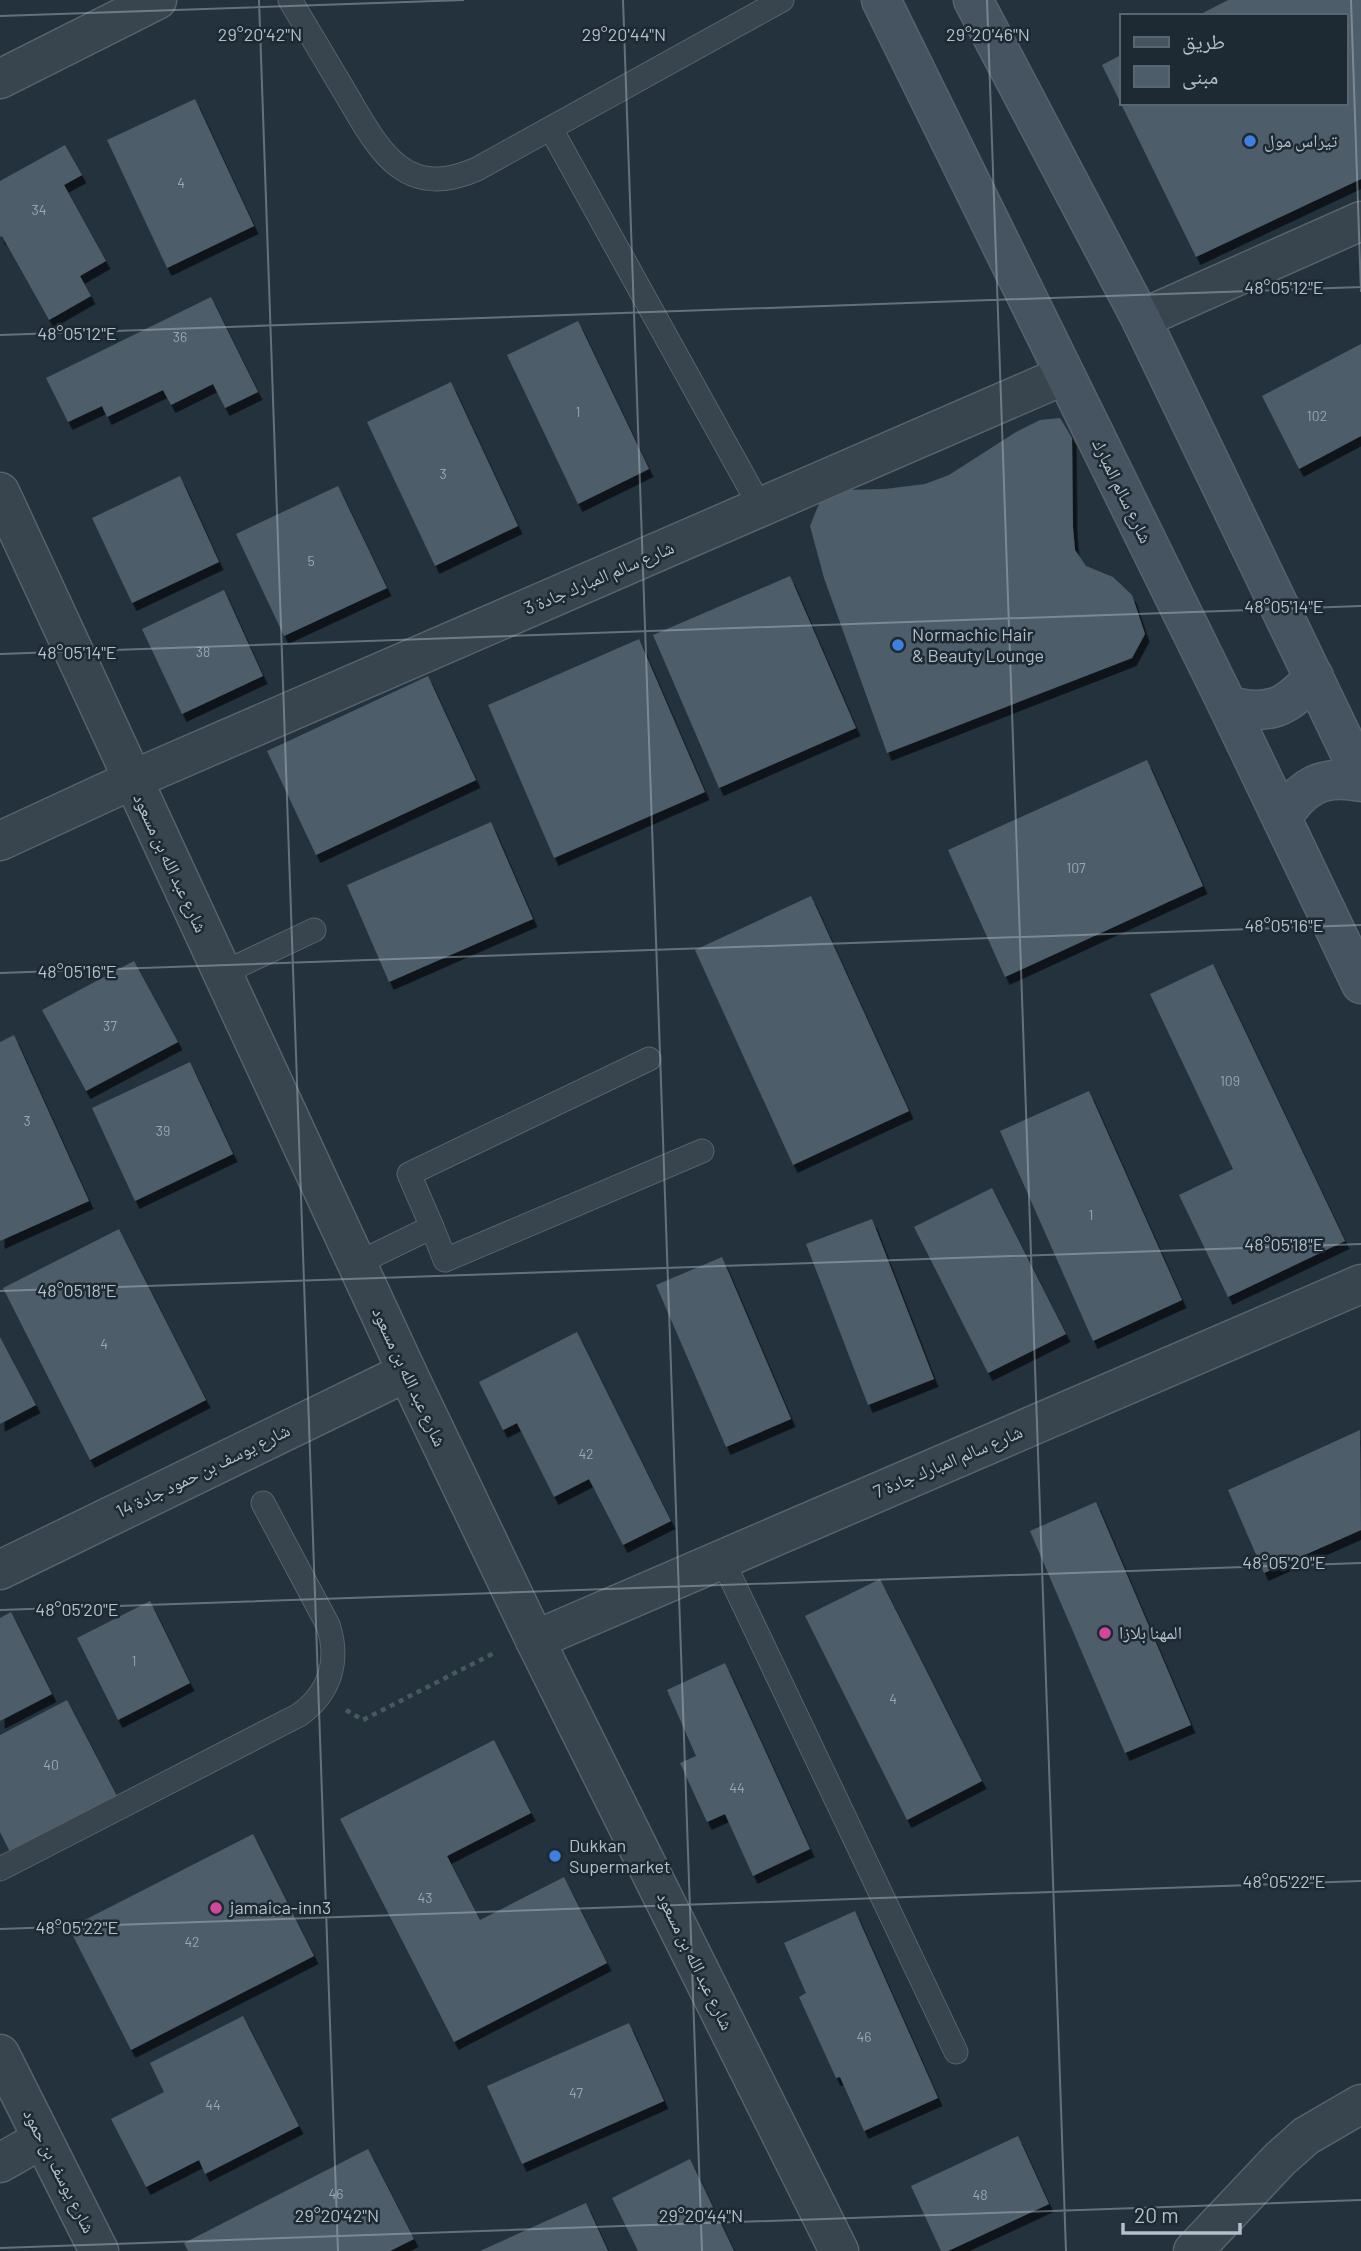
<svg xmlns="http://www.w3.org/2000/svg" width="1361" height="2251" font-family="Barlow,'Noto Naskh Arabic',sans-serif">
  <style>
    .building { fill: #4d5d69; filter: url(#shadow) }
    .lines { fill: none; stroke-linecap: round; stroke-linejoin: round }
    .service-casing { stroke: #56626c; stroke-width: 25 }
    .minor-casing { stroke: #56626c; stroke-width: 41 }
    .secondary-casing { stroke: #56626c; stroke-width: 41 }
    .path { stroke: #445b5b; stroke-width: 4.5; stroke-dasharray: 5 5; stroke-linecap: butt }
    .service { stroke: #38444e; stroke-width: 23 }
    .minor { stroke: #38444e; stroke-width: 38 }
    .secondary { stroke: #465361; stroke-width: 38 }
    .ticks { fill: none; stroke: #b4bfc9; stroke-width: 2; stroke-opacity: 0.45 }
    .shop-dot { fill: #3f7fe0; stroke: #1d2933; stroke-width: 2.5 }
    .hotel-dot { fill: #d1479c; stroke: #1d2933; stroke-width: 2.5 }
    .labels { text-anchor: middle; stroke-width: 5; stroke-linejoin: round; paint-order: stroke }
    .number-label { font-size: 14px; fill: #9aa6b1 }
    .poi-label { font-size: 18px; fill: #b4bfc9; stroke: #1d2933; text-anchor: start }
    .street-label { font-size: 18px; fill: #b4bfc9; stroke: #1d2933 }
    .ticks-label { font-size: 18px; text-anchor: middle; fill: #b4bfc9; stroke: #1d2933; stroke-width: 5; stroke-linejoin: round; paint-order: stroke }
  </style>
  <defs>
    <filter id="shadow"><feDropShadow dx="4.5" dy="8" stdDeviation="0" flood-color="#0009"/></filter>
  </defs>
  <rect width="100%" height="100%" fill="#24323e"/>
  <g class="building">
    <polygon points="1228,0 1361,0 1361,179 1196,257 1102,65 1121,55 1121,103 1345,103 1345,16 1197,16"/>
    <polygon points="195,99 254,226 167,268 107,140"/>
    <polygon points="65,145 82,175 64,185 106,261 80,276 91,296 49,320 2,236 0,237 0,181"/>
    <polygon points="211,297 258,392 225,408 213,384 171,405 163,390 107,417 102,406 68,422 46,378"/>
    <polygon points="578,321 649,469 578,504 507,355"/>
    <polygon points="1361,344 1361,436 1299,469 1262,396"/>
    <polygon points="451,382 518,526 435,566 367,422"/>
    <polygon points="1060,418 1072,438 1073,528 1075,550 1086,566 1113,577 1132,595 1145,634 1132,658 887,753 824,578 810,526 821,499 843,490 885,489 925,484 949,475 1016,432 1040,420"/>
    <polygon points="180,476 219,562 132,603 92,518"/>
    <polygon points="338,486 387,588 284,636 236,534"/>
    <polygon points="790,576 856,728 719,788 653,635"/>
    <polygon points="224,590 263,676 182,714 142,629"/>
    <polygon points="639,639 705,792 554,858 488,705"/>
    <polygon points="428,676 476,780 316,855 267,751"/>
    <polygon points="1147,760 1203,886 1005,977 948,850"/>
    <polygon points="491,822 533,919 389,982 347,885"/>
    <polygon points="811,896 909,1111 793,1165 695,950"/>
    <polygon points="134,961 178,1042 86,1091 42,1010"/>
    <polygon points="1213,964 1345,1241 1228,1297 1179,1195 1233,1169 1150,994"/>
    <polygon points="14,1035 89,1201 0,1241 0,1042"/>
    <polygon points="190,1062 233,1154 135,1201 92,1108"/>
    <polygon points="1089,1091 1182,1300 1093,1341 1000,1131"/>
    <polygon points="992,1188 1066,1334 988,1373 914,1227"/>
    <polygon points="872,1219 934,1379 868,1405 806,1244"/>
    <polygon points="119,1229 206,1400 90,1460 3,1288"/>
    <polygon points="722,1257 791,1419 726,1447 656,1285"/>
    <polygon points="577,1332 671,1521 623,1545 589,1479 554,1497 517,1423 503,1430 479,1382"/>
    <polygon points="0,1337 36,1405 0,1424"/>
    <polygon points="1360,1430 1361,1530 1264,1573 1228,1490"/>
    <polygon points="1096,1502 1191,1725 1125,1753 1030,1531"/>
    <polygon points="880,1579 982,1781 907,1820 805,1616"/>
    <polygon points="150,1601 190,1683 118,1720 77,1638"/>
    <polygon points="11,1612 52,1694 0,1721 0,1618"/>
    <polygon points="725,1663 810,1849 753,1876 725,1814 707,1822 680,1763 696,1756 667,1690"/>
    <polygon points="67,1700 117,1796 10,1852 0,1832 0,1735"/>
    <polygon points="494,1740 531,1813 447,1856 480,1920 564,1877 607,1963 454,2042 340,1819"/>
    <polygon points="253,1834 314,1956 131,2050 69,1928"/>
    <polygon points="855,1911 938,2098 864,2131 840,2077 836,2078 799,1997 806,1993 784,1943"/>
    <polygon points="243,2016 299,2126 205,2174 199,2160 146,2187 111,2119 164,2092 150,2063"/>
    <polygon points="629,2023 664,2101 522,2164 487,2086"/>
    <polygon points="1018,2136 1049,2204 948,2251 941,2251 911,2186"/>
    <polygon points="368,2149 414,2239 390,2251 188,2251 184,2243"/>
    <polygon points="690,2159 734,2251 638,2251 612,2198"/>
    <polygon points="586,2203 608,2251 480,2251"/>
  </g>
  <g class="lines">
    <defs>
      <g id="service">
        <path d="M290 0C308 30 325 59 343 89 376 144 401 203 477 169L782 0"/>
        <polyline points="551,129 761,508"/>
        <polyline points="221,974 314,930"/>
        <polyline points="432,1227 409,1174 649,1059"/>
        <polyline points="356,1264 432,1227 445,1260 702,1151"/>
        <polyline points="722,1559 956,2052"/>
        <path d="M0 1869 299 1715C330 1693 340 1661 328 1625L263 1503"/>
      </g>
      <g id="minor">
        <polyline points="0,79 157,0"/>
        <polyline points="1141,319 1361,221"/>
        <polyline points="0,492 407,1372 535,1640 839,2251"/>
        <polyline points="0,841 132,780 1065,375"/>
        <polyline points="0,1570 407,1372"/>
        <polyline points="535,1640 1361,1284"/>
        <polyline points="0,2054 99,2251"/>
        <polyline points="0,2163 42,2139"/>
        <polyline points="1193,2251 1280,2159 1306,2136 1361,2104"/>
      </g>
      <g id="secondary">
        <polyline points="881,0 1228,706 1361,984"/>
        <polyline points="973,0 1141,319 1361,776"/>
        <path d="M1228 706C1270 716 1286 708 1314 677"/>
        <path d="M1282 818C1302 786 1323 774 1361 782"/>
      </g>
    </defs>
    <use href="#service" class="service-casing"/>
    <use href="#minor" class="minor-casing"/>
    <use href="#secondary" class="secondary-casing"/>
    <polyline class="path" points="346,1710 363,1720 496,1652"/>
    <use href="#service" class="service"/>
    <use href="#minor" class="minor"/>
    <use href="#secondary" class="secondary"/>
  </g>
  <path class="ticks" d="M259 0 338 2251M623 0 702 2251M987 0 1066 2251M1351 0 1361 292M0 16 464 0M0 335 1361 287M0 654 1361 606M0 973 1361 925M0 1291 1361 1244M0 1610 1361 1563M0 1929 1361 1881M0 2248 1361 2200"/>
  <g class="shop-dot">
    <circle cx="1250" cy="141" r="7"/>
    <circle cx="898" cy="645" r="7"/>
    <circle cx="555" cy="1856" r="7"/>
  </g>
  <g class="hotel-dot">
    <circle cx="1105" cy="1633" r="7"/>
    <circle cx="216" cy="1908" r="7"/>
  </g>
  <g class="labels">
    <g class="number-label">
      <text x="181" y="188">4</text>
      <text x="39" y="215">34</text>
      <text x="180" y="342">36</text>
      <text x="578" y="417">1</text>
      <text x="1317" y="421">102</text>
      <text x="443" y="479">3</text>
      <text x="311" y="566">5</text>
      <text x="203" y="657">38</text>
      <text x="1076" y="873">107</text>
      <text x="110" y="1031">37</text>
      <text x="1230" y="1086">109</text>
      <text x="27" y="1126">3</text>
      <text x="163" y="1136">39</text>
      <text x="1091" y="1220">1</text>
      <text x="104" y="1349">4</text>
      <text x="586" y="1459">42</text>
      <text x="134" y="1666">1</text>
      <text x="893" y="1704">4</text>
      <text x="51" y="1770">40</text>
      <text x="737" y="1793">44</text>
      <text x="425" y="1903">43</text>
      <text x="192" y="1947">42</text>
      <text x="864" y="2042">46</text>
      <text x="576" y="2098">47</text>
      <text x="213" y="2110">44</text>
      <text x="336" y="2199">46</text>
      <text x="980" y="2200">48</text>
    </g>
    <g class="poi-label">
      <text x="1264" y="147">تيراس مول</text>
      <text x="912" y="641">Normachic Hair<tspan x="912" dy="21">&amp; Beauty Lounge</tspan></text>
      <text x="1119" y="1639">المهنا بلازا</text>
      <text x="569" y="1852">Dukkan<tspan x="569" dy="21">Supermarket</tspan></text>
      <text x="230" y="1914">jamaica-inn3</text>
    </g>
    <g class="street-label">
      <text transform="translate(1122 491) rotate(64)" y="6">شارع سالم المبارك</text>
      <text transform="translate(599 578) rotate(-23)" y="6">شارع سالم المبارك جادة 3</text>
      <text transform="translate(170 863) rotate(65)" y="6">شارع عبد الله بن مسعود</text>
      <text transform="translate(409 1377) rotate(65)" y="6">شارع عبد الله بن مسعود</text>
      <text transform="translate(948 1462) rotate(-23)" y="6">شارع سالم المبارك جادة 7</text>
      <text transform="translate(203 1471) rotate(-26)" y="6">شارع يوسف بن حمود جادة 14</text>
      <text transform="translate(695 1961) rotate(64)" y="6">شارع عبد الله بن مسعود</text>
      <text transform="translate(59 2171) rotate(63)" y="6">شارع يوسف بن حمود</text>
    </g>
  </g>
  <g class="ticks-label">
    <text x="260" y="41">29°20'42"N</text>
    <text x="624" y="41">29°20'44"N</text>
    <text x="988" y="41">29°20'46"N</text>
    <text x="1284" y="294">48°05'12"E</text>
    <text x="77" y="340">48°05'12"E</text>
    <text x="1284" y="613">48°05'14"E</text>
    <text x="77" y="659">48°05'14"E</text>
    <text x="1284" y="932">48°05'16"E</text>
    <text x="77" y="978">48°05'16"E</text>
    <text x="1284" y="1251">48°05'18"E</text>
    <text x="77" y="1297">48°05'18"E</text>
    <text x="1284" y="1569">48°05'20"E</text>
    <text x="77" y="1616">48°05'20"E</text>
    <text x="1284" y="1888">48°05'22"E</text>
    <text x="77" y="1934">48°05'22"E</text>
    <text x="337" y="2222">29°20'42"N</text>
    <text x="701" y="2222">29°20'44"N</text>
  </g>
  <rect x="1120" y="14" width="228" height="91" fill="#1d2933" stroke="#59656f" stroke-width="2"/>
  <rect x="1134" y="37" width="35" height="10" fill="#465361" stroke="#59656f" stroke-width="2"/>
  <text x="1182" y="49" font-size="21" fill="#b4bfc9">طريق</text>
  <rect x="1134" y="66" width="35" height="21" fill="#4d5d69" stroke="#59656f" stroke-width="2"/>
  <text x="1182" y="84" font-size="21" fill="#b4bfc9">مبنى</text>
  <path d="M1123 2223v10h117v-10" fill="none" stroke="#b4bfc9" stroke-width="3.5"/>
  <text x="1134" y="2223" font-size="21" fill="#b4bfc9" stroke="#1d2933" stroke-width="5" paint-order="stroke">20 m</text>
</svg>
